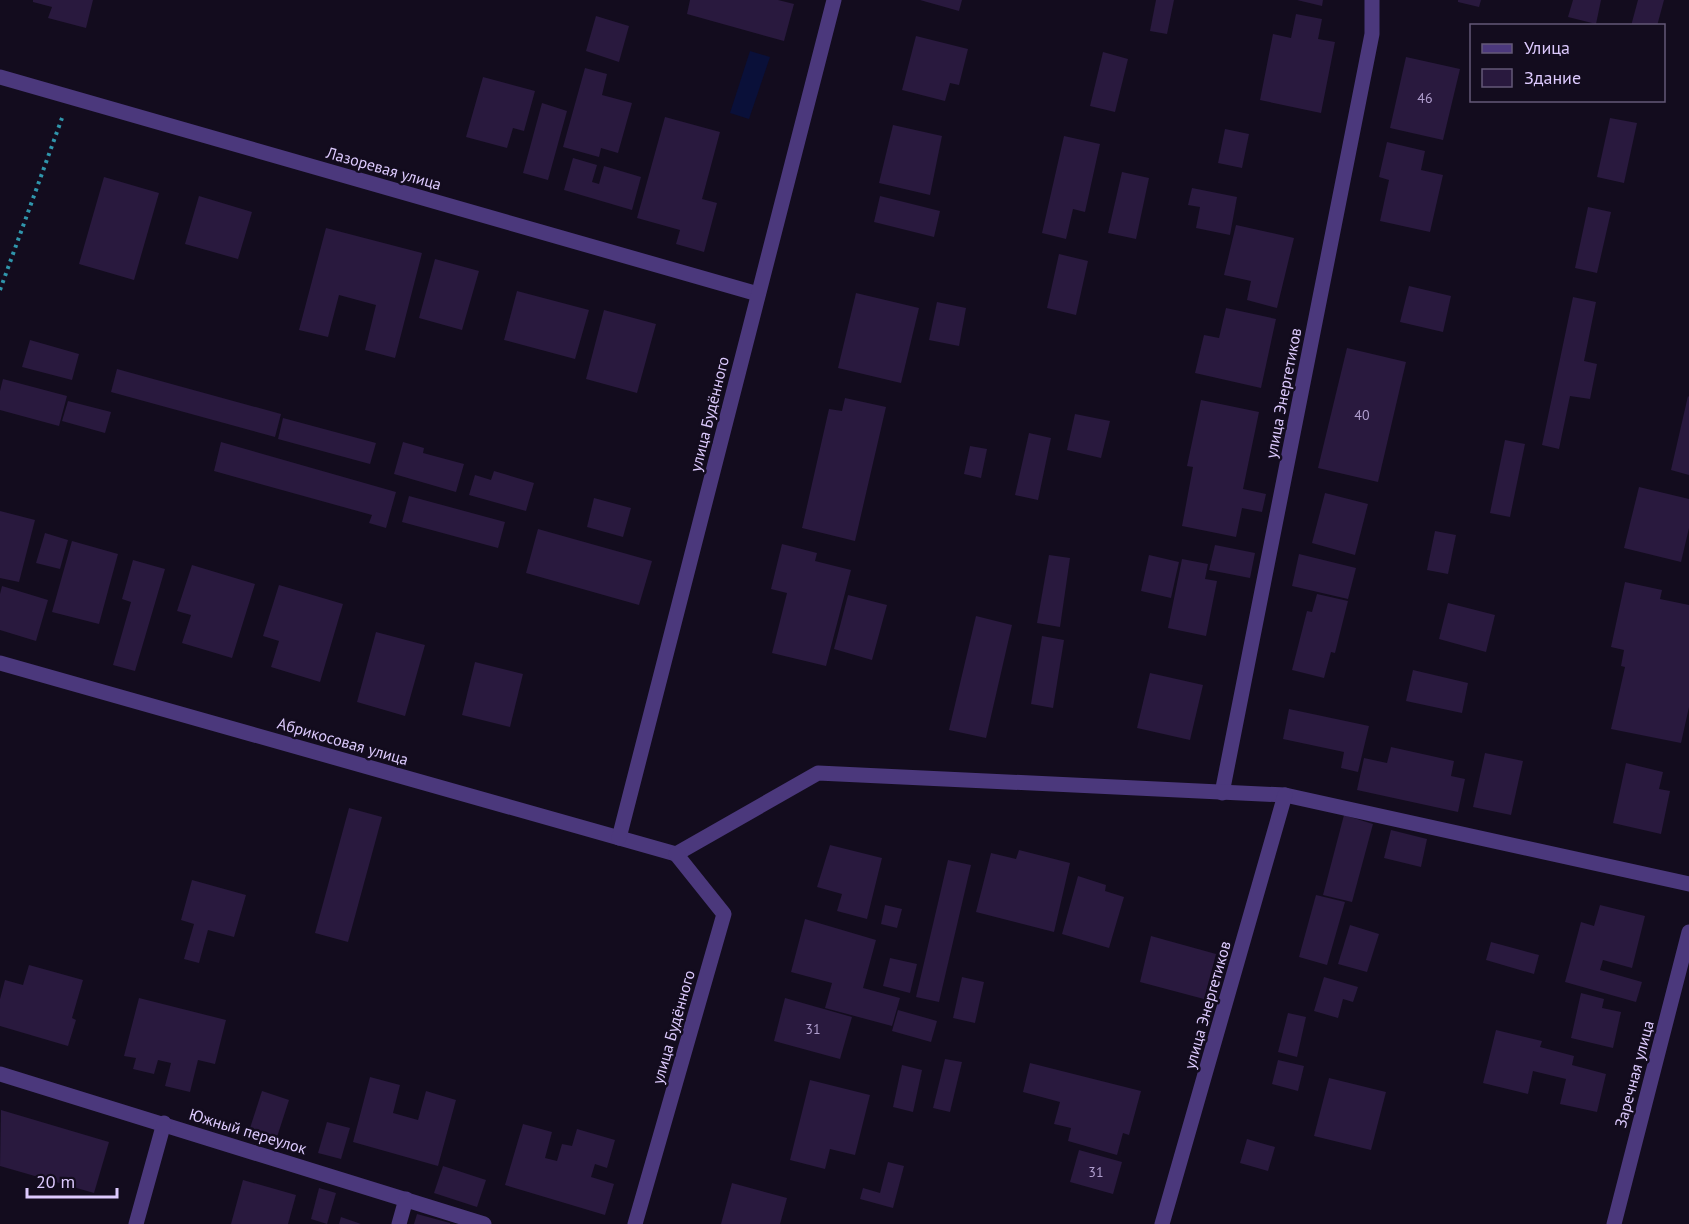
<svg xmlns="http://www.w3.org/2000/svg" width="1689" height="1224" font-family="'PT Sans',sans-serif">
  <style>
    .water { fill: #0a1039 }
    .building { fill: #29193e }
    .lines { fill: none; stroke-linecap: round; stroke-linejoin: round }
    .path { stroke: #3096ac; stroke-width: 4; stroke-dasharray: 3 4.5; stroke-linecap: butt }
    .minor { stroke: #4b387c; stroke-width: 15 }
    .labels { text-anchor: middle; stroke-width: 5; stroke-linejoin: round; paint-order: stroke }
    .number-label { font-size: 14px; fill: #b09ece }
    .street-label { font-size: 16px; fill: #ddcafe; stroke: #130c1e }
  </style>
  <rect width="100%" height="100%" fill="#130c1e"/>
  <polygon class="water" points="750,51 770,57 749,119 730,113"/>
  <g class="building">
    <polygon points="33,0 93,0 86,28 48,18 52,7 33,2"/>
    <polygon points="690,0 778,0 794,4 784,41 687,14"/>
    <polygon points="920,0 962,0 959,11"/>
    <polygon points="1156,0 1174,0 1167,34 1150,31"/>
    <polygon points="1297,0 1323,0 1322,6"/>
    <polygon points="1458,0 1481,0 1479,7 1458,2"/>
    <polygon points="1573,0 1601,0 1596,24 1568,17"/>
    <polygon points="1638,0 1664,0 1657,26 1631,26"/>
    <polygon points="1296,14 1322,19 1318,39 1335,42 1321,113 1260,100 1273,34 1291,38"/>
    <polygon points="596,16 629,26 619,62 586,51"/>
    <polygon points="916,36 968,49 959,85 950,83 945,101 902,90"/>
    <polygon points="1103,52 1128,59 1115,112 1090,106"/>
    <polygon points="1406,57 1460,69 1443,140 1390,128"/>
    <polygon points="585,68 607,74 602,95 632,103 618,153 601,148 599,157 563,147"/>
    <polygon points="483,77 535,91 524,131 513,128 507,148 466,137"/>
    <polygon points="542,103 567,111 548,180 523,173"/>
    <polygon points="665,117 720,132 702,199 717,203 704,252 676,244 680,230 637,218"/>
    <polygon points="1610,118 1637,123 1624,183 1597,177"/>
    <polygon points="893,125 942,136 930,195 879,183"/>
    <polygon points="1225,129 1249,134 1242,168 1218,163"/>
    <polygon points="1064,136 1100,144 1085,212 1073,209 1066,239 1042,233"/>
    <polygon points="1387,142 1425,151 1421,170 1443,175 1430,232 1380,221 1389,180 1379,177"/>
    <polygon points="573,158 597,165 592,182 599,184 604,166 641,177 632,210 564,190"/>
    <polygon points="1122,172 1149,178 1136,239 1108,233"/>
    <polygon points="104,177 159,193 134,280 79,264"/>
    <polygon points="1192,188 1237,197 1230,235 1196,228 1200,207 1188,205"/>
    <polygon points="199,196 252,212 238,259 185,244"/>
    <polygon points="880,196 940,211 934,237 874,222"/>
    <polygon points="1588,207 1611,212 1597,273 1575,268"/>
    <polygon points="1236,225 1294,238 1277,308 1247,300 1251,281 1224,275"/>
    <polygon points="326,228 422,253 395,358 365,350 376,305 339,295 328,337 299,330"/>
    <polygon points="1059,254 1088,261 1076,315 1047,308"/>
    <polygon points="435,259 479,271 462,330 419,318"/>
    <polygon points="1409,286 1451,296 1443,332 1400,322"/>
    <polygon points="517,291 589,310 575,359 504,340"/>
    <polygon points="856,293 919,308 901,383 838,368"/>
    <polygon points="1573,297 1596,302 1584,361 1597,364 1590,399 1570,396 1559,449 1542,445"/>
    <polygon points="937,302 966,308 959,346 929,340"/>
    <polygon points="1226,308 1276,319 1261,388 1195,373 1204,335 1219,338"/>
    <polygon points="604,310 656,324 637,393 586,379"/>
    <polygon points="30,340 79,354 72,380 22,367"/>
    <polygon points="1347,348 1406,362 1378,482 1318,468"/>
    <polygon points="117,369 281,414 275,437 111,392"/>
    <polygon points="3,379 67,396 59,426 0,410 0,391"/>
    <polygon points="1688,396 1689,397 1689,475 1671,470"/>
    <polygon points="845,398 886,407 855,541 802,528 829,409 842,411"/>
    <polygon points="1201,400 1259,412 1243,489 1266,494 1262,512 1242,508 1236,537 1182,526 1193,467 1187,466"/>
    <polygon points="68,401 111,412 105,433 62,421"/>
    <polygon points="1075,414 1110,421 1101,458 1067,450"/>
    <polygon points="283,418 376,443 370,464 278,439"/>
    <polygon points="1029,433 1051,438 1038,500 1015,495"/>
    <polygon points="1505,440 1525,444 1510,517 1490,513"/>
    <polygon points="221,442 396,492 386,528 369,523 372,515 214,471"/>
    <polygon points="403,442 424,448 423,453 464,464 456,492 394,474"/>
    <polygon points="970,446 987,449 981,478 964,474"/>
    <polygon points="494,471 534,483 526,511 469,495 475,475 491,480"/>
    <polygon points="1639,487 1689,499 1689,528 1681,562 1624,548"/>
    <polygon points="1325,493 1368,504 1355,555 1312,543"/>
    <polygon points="409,496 505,522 498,548 402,522"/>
    <polygon points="594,498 631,508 623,537 587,527"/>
    <polygon points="0,511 35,520 19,582 0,578"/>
    <polygon points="538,529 652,561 639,605 526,573"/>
    <polygon points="1435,531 1456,535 1448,574 1427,570"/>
    <polygon points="45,533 68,540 60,569 36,563"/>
    <polygon points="72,541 118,554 99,624 52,612"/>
    <polygon points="782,544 817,553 815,561 851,570 826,666 772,653 787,593 771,589"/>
    <polygon points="1215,545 1255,553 1250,578 1209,570"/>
    <polygon points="1299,554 1356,568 1348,599 1292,586"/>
    <polygon points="1049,555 1070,558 1060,627 1037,623"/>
    <polygon points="1149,555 1179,562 1171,598 1141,591"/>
    <polygon points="1182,559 1208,564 1205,579 1217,581 1206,636 1168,628"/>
    <polygon points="133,560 165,569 135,671 113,665 131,602 122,599"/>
    <polygon points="192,565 255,584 232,658 182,643 191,615 177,611"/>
    <polygon points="1625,582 1662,590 1660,599 1689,605 1689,707 1681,743 1611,729 1625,667 1621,666 1624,650 1611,647"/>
    <polygon points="279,585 343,604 320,682 271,667 279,641 263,636"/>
    <polygon points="2,586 48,600 36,641 0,630 0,594"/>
    <polygon points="1317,594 1348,601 1335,653 1331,652 1324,678 1292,670 1307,611 1312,612"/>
    <polygon points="848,595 887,605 872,660 834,649"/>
    <polygon points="1448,603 1495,615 1486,652 1439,639"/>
    <polygon points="976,616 1012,625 986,738 949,730"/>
    <polygon points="376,632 425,645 405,716 357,702"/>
    <polygon points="1042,636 1064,640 1053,708 1031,704"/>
    <polygon points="475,662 523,674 510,727 462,715"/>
    <polygon points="1413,670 1468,683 1462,713 1406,701"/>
    <polygon points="1150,673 1203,685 1190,740 1137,728"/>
    <polygon points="1289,709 1369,726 1358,772 1341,768 1344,752 1283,739"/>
    <polygon points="1391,747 1454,761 1451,776 1465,779 1458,812 1357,790 1364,758 1387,763"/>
    <polygon points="1485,753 1523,761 1511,815 1473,807"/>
    <polygon points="1626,763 1663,772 1659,789 1670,791 1661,834 1613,823"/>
    <polygon points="349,808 382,817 348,942 315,933"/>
    <polygon points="1344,815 1373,824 1352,902 1323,895"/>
    <polygon points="1391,830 1427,839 1421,867 1384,858"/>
    <polygon points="830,845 882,858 867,919 837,911 842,894 817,887"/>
    <polygon points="1019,850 1070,863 1054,932 976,912 991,853 1016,859"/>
    <polygon points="948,860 971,865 939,1002 916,997"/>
    <polygon points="1078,876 1106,885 1105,891 1124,897 1109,948 1062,934"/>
    <polygon points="192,880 246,895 234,937 208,930 199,963 184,959 194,924 181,920"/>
    <polygon points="1316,895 1345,902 1327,965 1299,957"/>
    <polygon points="885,905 902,909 897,928 881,924"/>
    <polygon points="1600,905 1645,916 1632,968 1603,960 1600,970 1642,982 1636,1002 1565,982 1581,922 1594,926"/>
    <polygon points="805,919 876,940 863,988 900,998 892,1026 825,1008 832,983 791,972"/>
    <polygon points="1350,925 1379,934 1367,972 1338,964"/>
    <polygon points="1151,936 1216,954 1204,999 1140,982"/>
    <polygon points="1491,942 1539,955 1534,974 1486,960"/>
    <polygon points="890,958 917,964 910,993 883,986"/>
    <polygon points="29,965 83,980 72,1018 76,1020 68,1046 0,1026 0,999 5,980 23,985"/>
    <polygon points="962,977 984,982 975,1023 953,1018"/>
    <polygon points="1324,977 1358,987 1353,1002 1343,999 1338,1018 1314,1011"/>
    <polygon points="1581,993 1604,999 1602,1008 1621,1012 1613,1048 1571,1038"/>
    <polygon points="139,998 226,1020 215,1064 198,1060 190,1092 165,1086 171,1063 158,1060 154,1074 133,1069 136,1058 124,1056"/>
    <polygon points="785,998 852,1017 840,1059 774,1041"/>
    <polygon points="898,1010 937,1021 931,1042 892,1031"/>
    <polygon points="1288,1013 1306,1017 1297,1057 1278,1052"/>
    <polygon points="1496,1030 1542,1041 1540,1047 1574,1056 1572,1065 1606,1074 1597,1112 1560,1104 1566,1079 1533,1071 1528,1094 1483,1083"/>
    <polygon points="945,1059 962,1062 950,1112 933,1108"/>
    <polygon points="1278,1060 1304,1066 1298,1091 1272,1084"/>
    <polygon points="1030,1063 1141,1091 1129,1135 1123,1133 1117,1155 1068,1141 1071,1128 1054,1124 1060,1102 1023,1092"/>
    <polygon points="902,1065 922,1070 913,1112 893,1107"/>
    <polygon points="370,1077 400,1085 393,1113 418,1120 426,1091 456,1100 438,1166 353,1142"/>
    <polygon points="1329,1078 1386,1092 1371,1150 1314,1136"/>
    <polygon points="810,1080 870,1095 855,1155 830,1149 825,1169 790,1160"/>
    <polygon points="262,1091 289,1100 277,1137 250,1128"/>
    <polygon points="1,1110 109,1142 94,1193 0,1166"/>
    <polygon points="327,1122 350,1128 341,1159 318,1153"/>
    <polygon points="523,1124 552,1132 545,1158 557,1161 562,1144 572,1146 577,1129 615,1140 607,1168 595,1164 591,1177 614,1184 605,1215 505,1185"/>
    <polygon points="1247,1139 1275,1147 1268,1171 1240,1163"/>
    <polygon points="1079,1150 1122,1162 1113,1194 1070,1182"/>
    <polygon points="888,1162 904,1166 893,1208 860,1199 863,1188 880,1193"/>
    <polygon points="443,1166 486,1180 477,1207 434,1193"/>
    <polygon points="243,1180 296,1195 288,1224 231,1224"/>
    <polygon points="732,1183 787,1198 780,1224 721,1224"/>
    <polygon points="319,1188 336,1193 327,1224 311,1219"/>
    <polygon points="417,1214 450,1223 450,1224 414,1224"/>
    <polygon points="341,1217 361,1224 339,1224"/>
  </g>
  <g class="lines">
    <polyline class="path" points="0,290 62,118"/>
    <g class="minor">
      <polyline points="0,77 758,294"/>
      <polyline points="0,663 676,854"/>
      <polyline points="1222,793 1372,34 1372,0"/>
      <polyline points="619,838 834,0"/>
      <polyline points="676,854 818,773 1285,795 1689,884"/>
      <polyline points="0,1074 484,1224"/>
      <polyline points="136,1224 164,1123"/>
      <polyline points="399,1224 406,1199"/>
      <polyline points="635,1224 724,914 676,854"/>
      <polyline points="1162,1224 1285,795"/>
      <polyline points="1614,1224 1689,932"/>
    </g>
  </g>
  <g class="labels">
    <g class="number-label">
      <text x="1425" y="103">46</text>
      <text x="1362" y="420">40</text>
      <text x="813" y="1034">31</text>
      <text x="1096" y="1177">31</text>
    </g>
    <g class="street-label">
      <text transform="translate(384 168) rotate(16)" y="6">Лазоревая улица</text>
      <text transform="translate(1283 393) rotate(-79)" y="6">улица Энергетиков</text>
      <text transform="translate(709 414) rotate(-76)" y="6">улица Будённого</text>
      <text transform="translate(343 741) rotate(16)" y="6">Абрикосовая улица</text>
      <text transform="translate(1207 1005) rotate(-74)" y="6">улица Энергетиков</text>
      <text transform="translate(673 1027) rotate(-74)" y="6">улица Будённого</text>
      <text transform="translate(1634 1074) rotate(-75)" y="6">Заречная улица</text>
      <text transform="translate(248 1131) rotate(17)" y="6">Южный переулок</text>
    </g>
  </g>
  <rect x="1470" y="24" width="195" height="78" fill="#130c1e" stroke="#645878" stroke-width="1.5"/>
  <rect x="1482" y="44" width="30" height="9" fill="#4b387c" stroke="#645878" stroke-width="1.5"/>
  <text x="1524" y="54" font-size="18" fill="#ddcafe">Улица</text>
  <rect x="1482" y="69" width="30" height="18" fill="#29193e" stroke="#645878" stroke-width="1.5"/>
  <text x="1524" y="84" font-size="18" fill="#ddcafe">Здание</text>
  <path d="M27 1188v9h90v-9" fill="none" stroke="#ddcafe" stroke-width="3"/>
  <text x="36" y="1188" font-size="18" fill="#ddcafe" stroke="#130c1e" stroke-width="4.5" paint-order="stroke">20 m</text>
</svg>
